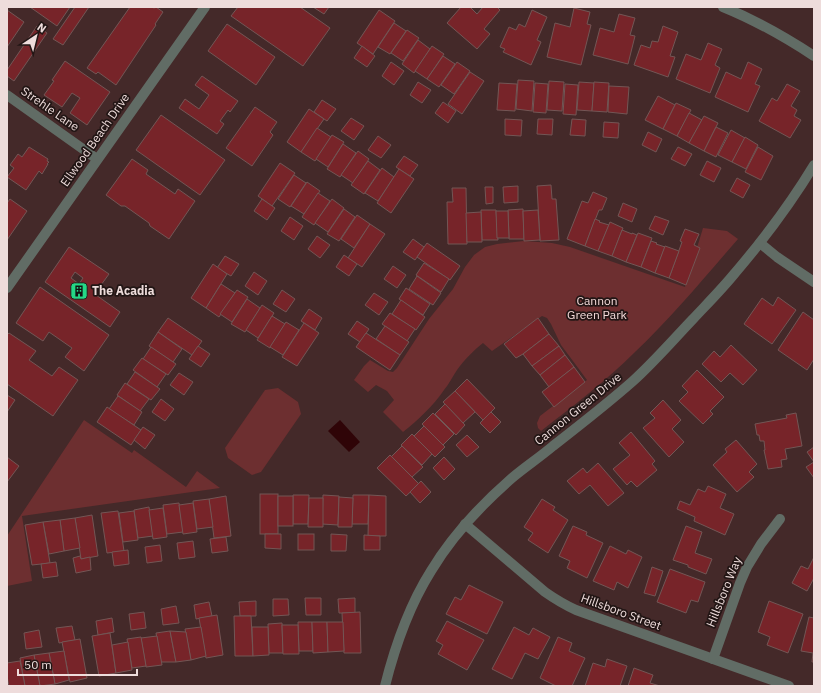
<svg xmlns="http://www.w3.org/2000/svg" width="821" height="693" font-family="'IBM Plex Sans',sans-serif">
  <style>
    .green { fill: #6d2f30 }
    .water { fill: #2f0407 }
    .building { fill: #772429; stroke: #735655; fill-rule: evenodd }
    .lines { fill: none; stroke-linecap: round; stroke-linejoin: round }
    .minor { stroke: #616c65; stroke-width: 10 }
    .labels { text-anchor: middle; stroke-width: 3.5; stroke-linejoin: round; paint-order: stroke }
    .street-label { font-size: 12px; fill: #eedcdb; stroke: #221615 }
    .poi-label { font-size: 12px; font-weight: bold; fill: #eedcdb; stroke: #221615; text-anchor: start }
    .park-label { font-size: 12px; fill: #f4dad9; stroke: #221615 }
  </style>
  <rect width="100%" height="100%" fill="#442929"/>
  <g class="green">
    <path d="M703 228 727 231 738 239C704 278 672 317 635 352 606 381 573 406 541 431L538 428 537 423 540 416 587 380 570 357 561 345 551 324 547 318 542 316 492 351 483 343C473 351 465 359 457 370 453 376 449 384 444 390 433 406 418 420 403 432L383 412 394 400 387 391 376 385 368 392 354 380 364 366 370 360 388 371 393 372 397 368 429 319 453 289 465 267 474 255 485 247 497 244 524 241 552 243 570 247 685 287Z"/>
    <polygon points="278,388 298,402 301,414 261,472 252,475 228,458 225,448 265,390"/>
    <polygon points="84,420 132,453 134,450 186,487 197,471 220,488 22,516 32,581 7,586 7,536"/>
  </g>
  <polygon class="water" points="340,420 360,442 349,452 328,431"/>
  <g class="building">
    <polygon points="30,7 70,7 57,26"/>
    <polygon points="75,7 89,7 63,45 53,39"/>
    <polygon points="130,7 152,7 154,8 156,7 163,12 155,24 156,25 116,85 98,72 96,74 87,68"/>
    <polygon points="238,7 300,7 330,28 303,66 231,16"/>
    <polygon points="313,7 329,7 324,14"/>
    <polygon points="461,7 470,7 477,14 483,7 497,7 500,10 484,29 490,34 477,49 447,23"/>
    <polygon points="574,8 590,12 587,24 591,25 581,65 547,57 555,23 570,27"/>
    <polygon points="7,10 24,22 7,47"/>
    <polygon points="379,10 395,21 373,54 357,43"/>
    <polygon points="532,10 547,17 537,40 541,42 531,65 503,52 505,49 500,47 509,27 516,30 519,24 525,27"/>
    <polygon points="619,14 635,18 630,35 635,36 628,64 593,55 600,28 614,32"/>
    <polygon points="394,23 406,31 390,54 378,47"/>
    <polygon points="227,24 275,57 256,85 208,51"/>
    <polygon points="37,26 47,33 14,81 7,76 7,70"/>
    <polygon points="663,26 678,32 670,56 675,57 668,77 634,65 641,45 650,48 652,41 658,42"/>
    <polygon points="407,30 419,38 403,61 391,53"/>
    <polygon points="418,40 430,49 414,73 402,64"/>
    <polygon points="708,43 722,49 715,65 720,68 710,93 676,79 686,54 701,60"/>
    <polygon points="362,46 375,56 367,67 354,58"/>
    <polygon points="432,46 444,54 427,79 415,71"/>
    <polygon points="443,56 455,64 439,87 427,79"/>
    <polygon points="65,61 110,92 87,125 70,113 80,98 72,93 62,107 44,95 54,81 52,80"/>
    <polygon points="391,62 404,71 394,85 382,76"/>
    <polygon points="457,62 470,71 454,94 441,85"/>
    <polygon points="748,62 762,69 755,84 760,86 748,112 715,97 726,72 741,79"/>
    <polygon points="470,72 484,81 462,114 448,104"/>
    <polygon points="202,76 238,101 230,112 228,110 220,121 224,124 217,134 179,108 185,99 199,109 209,95 195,85"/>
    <polygon points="518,80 534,81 532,111 516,109"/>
    <polygon points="549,81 564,82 562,111 547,110"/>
    <polygon points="418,82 431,90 422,103 410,95"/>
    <polygon points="579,82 594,83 592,111 577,110"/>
    <polygon points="594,82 609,83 607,112 592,111"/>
    <polygon points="499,83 517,84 515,111 497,110"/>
    <polygon points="535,83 548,84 546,113 533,112"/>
    <polygon points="565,84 578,85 576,115 563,114"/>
    <polygon points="787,84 800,91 791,106 797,110 794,116 801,120 790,138 759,121 772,98 777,101"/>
    <polygon points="609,86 629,87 627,114 608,112"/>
    <polygon points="658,96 675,105 663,129 645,120"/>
    <polygon points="322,100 336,109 327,121 314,112"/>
    <polygon points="443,102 456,111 448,123 435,113"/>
    <polygon points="676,103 691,110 677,136 663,129"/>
    <polygon points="255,107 277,122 270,132 273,135 252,166 226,148"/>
    <polygon points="309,109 324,119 301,152 287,142"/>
    <polygon points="689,113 702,120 689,143 677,136"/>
    <polygon points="161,115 225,160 200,195 136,150"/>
    <polygon points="704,116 718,123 704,151 689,143"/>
    <polygon points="351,118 364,126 354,140 341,131"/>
    <polygon points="505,119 522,120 521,136 505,135"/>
    <polygon points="538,119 553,119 552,135 537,134"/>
    <polygon points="572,119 586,120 585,136 570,135"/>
    <polygon points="604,122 619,123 618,138 603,137"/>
    <polygon points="716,127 728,133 716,157 704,151"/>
    <polygon points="317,128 331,137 315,161 301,152"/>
    <polygon points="731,130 745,138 732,162 718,155"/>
    <polygon points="648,132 662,139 656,152 642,145"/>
    <polygon points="332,135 344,142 328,167 316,159"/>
    <polygon points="378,136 391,145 381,158 368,150"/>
    <polygon points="745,137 758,145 746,169 732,162"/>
    <polygon points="343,144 356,153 340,177 327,169"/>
    <polygon points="29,147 48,159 47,161 49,162 47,164 48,164 42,174 39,171 26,190 7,177 14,168 10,165 18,154 22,157"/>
    <polygon points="678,147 692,154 685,166 671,159"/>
    <polygon points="758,147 773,156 761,180 745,172"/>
    <polygon points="358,151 369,159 353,183 341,175"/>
    <polygon points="404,156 418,165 410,176 396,167"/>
    <polygon points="132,159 148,170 146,174 175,194 178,189 195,201 169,239 150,226 149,223 125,206 121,206 106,195"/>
    <polygon points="368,161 380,170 364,194 351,185"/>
    <polygon points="707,161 721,168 714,182 700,175"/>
    <polygon points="280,163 295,173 272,206 258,196"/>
    <polygon points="382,168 394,177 378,201 365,193"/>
    <polygon points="399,169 414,179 391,213 377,203"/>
    <polygon points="294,175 306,183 290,207 278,199"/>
    <polygon points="737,178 750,185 743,198 730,191"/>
    <polygon points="307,182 320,191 304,214 291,206"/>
    <polygon points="551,185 552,199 556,199 559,240 540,241 537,186"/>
    <polygon points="518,186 518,202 504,203 503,187"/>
    <polygon points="485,187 493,187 493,203 486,204"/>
    <polygon points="452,188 466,188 467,244 448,244 447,202 453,202"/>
    <polygon points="593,192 607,198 602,210 599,210 585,246 567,239 582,201 588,203"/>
    <polygon points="318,193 330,201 314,225 302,217"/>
    <polygon points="10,199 27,211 7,240 7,203"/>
    <polygon points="262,199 275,208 267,220 254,211"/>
    <polygon points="332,199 344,208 328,232 315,223"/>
    <polygon points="623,203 637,209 632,222 618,216"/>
    <polygon points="344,209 355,217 339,241 327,234"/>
    <polygon points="523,209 524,239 509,239 508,210"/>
    <polygon points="481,210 496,210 498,240 482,240"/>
    <polygon points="538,210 540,240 524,241 523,211"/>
    <polygon points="496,211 508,211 509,238 497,238"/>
    <polygon points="481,212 482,242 467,242 466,213"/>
    <polygon points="357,215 370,224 354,248 341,239"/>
    <polygon points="655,216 669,221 663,235 649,229"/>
    <polygon points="290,217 303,226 294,240 281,231"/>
    <polygon points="595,219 600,221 599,222 609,225 598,251 585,246"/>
    <polygon points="610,222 623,228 612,256 598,251"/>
    <polygon points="370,224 385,234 362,267 348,258"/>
    <polygon points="685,229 699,234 694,245 700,248 686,285 669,278 682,242 680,241"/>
    <polygon points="622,230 632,234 632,233 637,235 626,262 612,256"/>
    <polygon points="638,233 652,238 641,267 626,262"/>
    <polygon points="317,236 330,245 320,258 308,249"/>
    <polygon points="413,239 424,247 415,260 403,252"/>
    <polygon points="651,241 657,243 656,244 665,247 655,273 641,267"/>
    <polygon points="427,243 460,266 450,280 417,257"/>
    <polygon points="665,246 679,251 669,278 655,273"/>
    <path d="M69 247 109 274 101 285 103 286 96 295 120 312 110 327 45 282ZM75 272 83 278 79 284 71 278Z"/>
    <polygon points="344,255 357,264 349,276 336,267"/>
    <polygon points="225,256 239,264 231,276 217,268"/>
    <polygon points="424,263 449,279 441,292 416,275"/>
    <polygon points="213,264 227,274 206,308 191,298"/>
    <polygon points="393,266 406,275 397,288 384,279"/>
    <polygon points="254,272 267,281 258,295 245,286"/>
    <polygon points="417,276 441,293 433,305 409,289"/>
    <polygon points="221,284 235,293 219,317 206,308"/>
    <polygon points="40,287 109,335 84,371 65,357 72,348 49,332 43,341 16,323"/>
    <polygon points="406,288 430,304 423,315 399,299"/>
    <polygon points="237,290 248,297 232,322 220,314"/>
    <polygon points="282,290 295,299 286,312 273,304"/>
    <polygon points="374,293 388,302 379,315 365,305"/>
    <polygon points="778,297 796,310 772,344 744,324 762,298 773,306"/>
    <polygon points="247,299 260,308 245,332 231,324"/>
    <polygon points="401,300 425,317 416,330 392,314"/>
    <polygon points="262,305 274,313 258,338 246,330"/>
    <polygon points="309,309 322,318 315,330 301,321"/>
    <polygon points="803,312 814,320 814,359 807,370 778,350"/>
    <polygon points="390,313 415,329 407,341 382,324"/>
    <polygon points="272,316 285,324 270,348 257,340"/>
    <polygon points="168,318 202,341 192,355 158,332"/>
    <polygon points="538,318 549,334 523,354 516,358 504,344"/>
    <polygon points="357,321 369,329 360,342 348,334"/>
    <polygon points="286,322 299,330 283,355 270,347"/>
    <polygon points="304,323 319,333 297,366 282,357"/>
    <polygon points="385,326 409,342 400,355 376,339"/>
    <polygon points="158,332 182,349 173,362 149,346"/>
    <polygon points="9,333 36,351 29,360 52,376 59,367 78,380 53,416 7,384 7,335"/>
    <polygon points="366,333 400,355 390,370 356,347"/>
    <polygon points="549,334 559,346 532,366 523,354"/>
    <polygon points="731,345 757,370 743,385 730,373 721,382 702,364 714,351 720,357"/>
    <polygon points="198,346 210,354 201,367 189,359"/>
    <polygon points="559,346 565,355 540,375 532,366"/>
    <polygon points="151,347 176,364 168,375 143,359"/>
    <polygon points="565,355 574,367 549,387 540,375"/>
    <polygon points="142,358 166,374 157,387 133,370"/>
    <polygon points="574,367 585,382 554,407 542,392"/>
    <polygon points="697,370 724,397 710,411 713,414 703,424 679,401 688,392 682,386"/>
    <polygon points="135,372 160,389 151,400 127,384"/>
    <polygon points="179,373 193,382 184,395 170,385"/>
    <polygon points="467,379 495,408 483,420 455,391"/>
    <polygon points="125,383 149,399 140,411 117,395"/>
    <polygon points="455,391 475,412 463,423 443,402"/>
    <polygon points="7,395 15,400 7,412"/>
    <polygon points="118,396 142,412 134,425 109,409"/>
    <polygon points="161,399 174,409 165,421 152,412"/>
    <polygon points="663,400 681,420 672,429 684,442 669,457 643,428 655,418 650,413"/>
    <polygon points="445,404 465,425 456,435 435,414"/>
    <polygon points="107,407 141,430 131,445 97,422"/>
    <polygon points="491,412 501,422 490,433 480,423"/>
    <polygon points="433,413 454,434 443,445 422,424"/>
    <polygon points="796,413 802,446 785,449 787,459 781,460 782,467 768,469 764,450 765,450 764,441 760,441 759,435 757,435 755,424 787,418 786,415"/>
    <polygon points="424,426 445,447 435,457 414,436"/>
    <polygon points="143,427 155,435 145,449 134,440"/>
    <polygon points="631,432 655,461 652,464 657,470 637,487 631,481 627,485 613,469 630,455 619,443"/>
    <polygon points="412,434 432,454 422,465 401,445"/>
    <polygon points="467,435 479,447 467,457 456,445"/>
    <polygon points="736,440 757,464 749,472 754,477 737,492 713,465 727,452 725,449"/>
    <polygon points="402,446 423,467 412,477 391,457"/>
    <polygon points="814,447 814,478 806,467 814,462 807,452"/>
    <polygon points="390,455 419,484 406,496 377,468"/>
    <polygon points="7,457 19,466 7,482"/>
    <polygon points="444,457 455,469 444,480 433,468"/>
    <polygon points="598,463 624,493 608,506 590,485 579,494 567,481 583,468 587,473"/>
    <polygon points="421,481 431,492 420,503 410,492"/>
    <polygon points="708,486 726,494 720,508 734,514 725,535 694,521 695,517 677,509 680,501 690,505 698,489 705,492"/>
    <rect x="260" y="494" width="18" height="40"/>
    <polygon points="293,495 309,495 308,524 293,524"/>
    <polygon points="323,495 339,496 338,525 322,524"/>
    <polygon points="353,495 369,495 368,524 352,524"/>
    <polygon points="369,495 386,496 386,536 368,536"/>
    <polygon points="226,496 231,536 214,538 209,499"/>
    <rect x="278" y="496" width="15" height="30"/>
    <polygon points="339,497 353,498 352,527 338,527"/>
    <polygon points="309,498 323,498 323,527 308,527"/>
    <polygon points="209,499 213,527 197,529 193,501"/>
    <polygon points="542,499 555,507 553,510 568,520 548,553 528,540 533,533 524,527"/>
    <polygon points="179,503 183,532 167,534 163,505"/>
    <polygon points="193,503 197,532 183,534 179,505"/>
    <polygon points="149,507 153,536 138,538 134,510"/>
    <polygon points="163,508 167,537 153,539 149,510"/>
    <polygon points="118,511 124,551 107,553 101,513"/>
    <polygon points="134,511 138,540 123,542 119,513"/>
    <polygon points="92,515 98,556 81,559 75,518"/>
    <polygon points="75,518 80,548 64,551 60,520"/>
    <polygon points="60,520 64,551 49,554 43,522"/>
    <polygon points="43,522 50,563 32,565 25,525"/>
    <polygon points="573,526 587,532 586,535 603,543 587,578 567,568 570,561 559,556"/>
    <polygon points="686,526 702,532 695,553 712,559 706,574 688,567 688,565 673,560"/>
    <polygon points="265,534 281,534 281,549 265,548"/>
    <rect x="298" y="534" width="16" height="16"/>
    <polygon points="331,534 347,535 346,551 331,551"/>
    <polygon points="364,535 380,536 380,550 364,550"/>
    <polygon points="226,537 228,551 212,553 210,539"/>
    <polygon points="193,541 195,557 179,559 177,543"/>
    <polygon points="160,545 162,561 147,563 145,547"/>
    <polygon points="610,546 626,554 628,550 642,557 628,588 617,582 614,590 593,581"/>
    <polygon points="128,550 129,564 114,566 112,552"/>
    <polygon points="80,556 81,559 90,557 91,570 76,573 73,558"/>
    <polygon points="814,557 814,578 807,591 792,583 801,566 808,569"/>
    <polygon points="56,562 58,576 43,578 41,564"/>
    <polygon points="652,567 663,571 655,596 644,593"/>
    <polygon points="670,569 705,582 698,602 691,600 686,613 657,602"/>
    <polygon points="469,585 503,602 487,634 446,614 455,597 461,600"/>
    <polygon points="305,598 321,598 321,615 306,615"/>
    <polygon points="355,598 355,613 339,613 338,599"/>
    <polygon points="273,599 288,599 289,615 273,616"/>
    <polygon points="256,601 256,616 240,616 239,602"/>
    <polygon points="769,601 803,614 788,653 767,645 770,637 758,632"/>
    <polygon points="209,602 212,616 196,619 194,605"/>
    <polygon points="176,606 179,623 163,625 161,609"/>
    <polygon points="144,612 146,628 131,630 129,614"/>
    <polygon points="360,612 361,653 344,653 342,613"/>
    <polygon points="217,615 223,655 206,658 199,618"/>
    <polygon points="234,616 251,616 253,656 235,656"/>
    <polygon points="809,617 814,618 814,662 812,662 813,653 801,651"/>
    <polygon points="112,618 114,632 98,635 96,621"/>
    <polygon points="447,621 484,640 467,670 438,654 443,645 436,641"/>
    <polygon points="298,622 312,622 313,651 299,651"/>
    <polygon points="312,622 327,622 328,652 313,653"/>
    <polygon points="327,622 343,622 344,651 328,652"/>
    <polygon points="282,623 283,653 269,653 268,624"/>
    <polygon points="282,625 298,625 299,654 283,654"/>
    <polygon points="72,626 75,640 59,643 56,628"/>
    <polygon points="201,627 206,656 191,660 185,629"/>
    <polygon points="252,627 268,627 269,655 253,656"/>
    <polygon points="514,627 529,635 533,628 550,637 538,659 525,653 512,679 492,669"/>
    <polygon points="39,630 42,647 26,649 24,633"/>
    <polygon points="170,631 176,662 161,662 156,633"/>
    <polygon points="170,631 186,632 191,660 176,662"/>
    <polygon points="110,633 116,673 99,676 92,636"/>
    <polygon points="157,636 162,665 146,667 141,638"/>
    <polygon points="141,637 146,666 132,668 127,639"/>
    <polygon points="558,637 572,643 569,651 585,658 572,686 556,686 540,678"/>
    <polygon points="80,639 87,678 70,682 62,642"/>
    <polygon points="128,642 132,670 116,673 112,645"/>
    <polygon points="64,651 69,680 55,684 49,653"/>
    <polygon points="49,653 55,684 40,686 34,655"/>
    <polygon points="34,655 40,686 25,686 20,658"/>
    <polygon points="607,659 627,666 620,686 585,686 593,663 605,667"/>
    <polygon points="20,661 25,686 9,686 7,676 7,663"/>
    <polygon points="634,668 653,675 650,683 660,686 628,686"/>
  </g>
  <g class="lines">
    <g class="minor">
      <path d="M723 7C755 20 785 37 814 56"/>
      <polyline points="7,95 97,159"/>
      <polyline points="760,243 777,257 814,282"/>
      <polyline points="7,288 205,7"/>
      <path d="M465 524 545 592C555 599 565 605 576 610L789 686"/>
      <polyline points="713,659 740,583 747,567 761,544 780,519"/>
      <path d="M385 686C395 646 409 606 431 571 452 536 481 505 512 478 525 467 540 457 553 446 580 425 607 404 633 381 654 362 673 340 693 319 707 304 722 289 735 273 764 239 791 203 814 165"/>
    </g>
  </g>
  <defs>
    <symbol id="building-square" viewBox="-11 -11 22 22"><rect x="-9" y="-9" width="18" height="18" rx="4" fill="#24d886" stroke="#221615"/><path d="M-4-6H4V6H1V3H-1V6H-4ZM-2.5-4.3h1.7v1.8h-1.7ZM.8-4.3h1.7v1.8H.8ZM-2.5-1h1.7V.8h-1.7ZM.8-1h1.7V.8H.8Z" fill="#111"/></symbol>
  </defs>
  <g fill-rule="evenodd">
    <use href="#building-square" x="69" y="281" width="20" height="20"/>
  </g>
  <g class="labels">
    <g class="street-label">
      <text transform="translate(50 109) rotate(35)" y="4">Strehle Lane</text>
      <text transform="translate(95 140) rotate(-55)" y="4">Ellwood Beach Drive</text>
      <text transform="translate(578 409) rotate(-39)" y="4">Cannon Green Drive</text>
      <text transform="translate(724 592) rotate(-68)" y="4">Hillsboro Way</text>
      <text transform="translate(621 612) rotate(20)" y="4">Hillsboro Street</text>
    </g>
    <g class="poi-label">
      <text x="92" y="295">The Acadia</text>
    </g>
    <g class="park-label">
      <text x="597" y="305">Cannon<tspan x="597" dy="14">Green Park</tspan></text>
    </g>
  </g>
  <rect width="821" height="693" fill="none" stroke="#eedcdb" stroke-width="16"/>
  <g transform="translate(36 36) rotate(35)" stroke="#221615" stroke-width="3" paint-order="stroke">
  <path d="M0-3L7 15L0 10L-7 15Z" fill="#eedcdb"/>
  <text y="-6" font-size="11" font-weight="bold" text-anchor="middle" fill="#eedcdb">N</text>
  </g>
  <path d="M18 669v6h119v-6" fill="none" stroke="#eedcdb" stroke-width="2"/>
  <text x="24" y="669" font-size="12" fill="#eedcdb" stroke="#221615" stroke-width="3" paint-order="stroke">50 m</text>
</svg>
